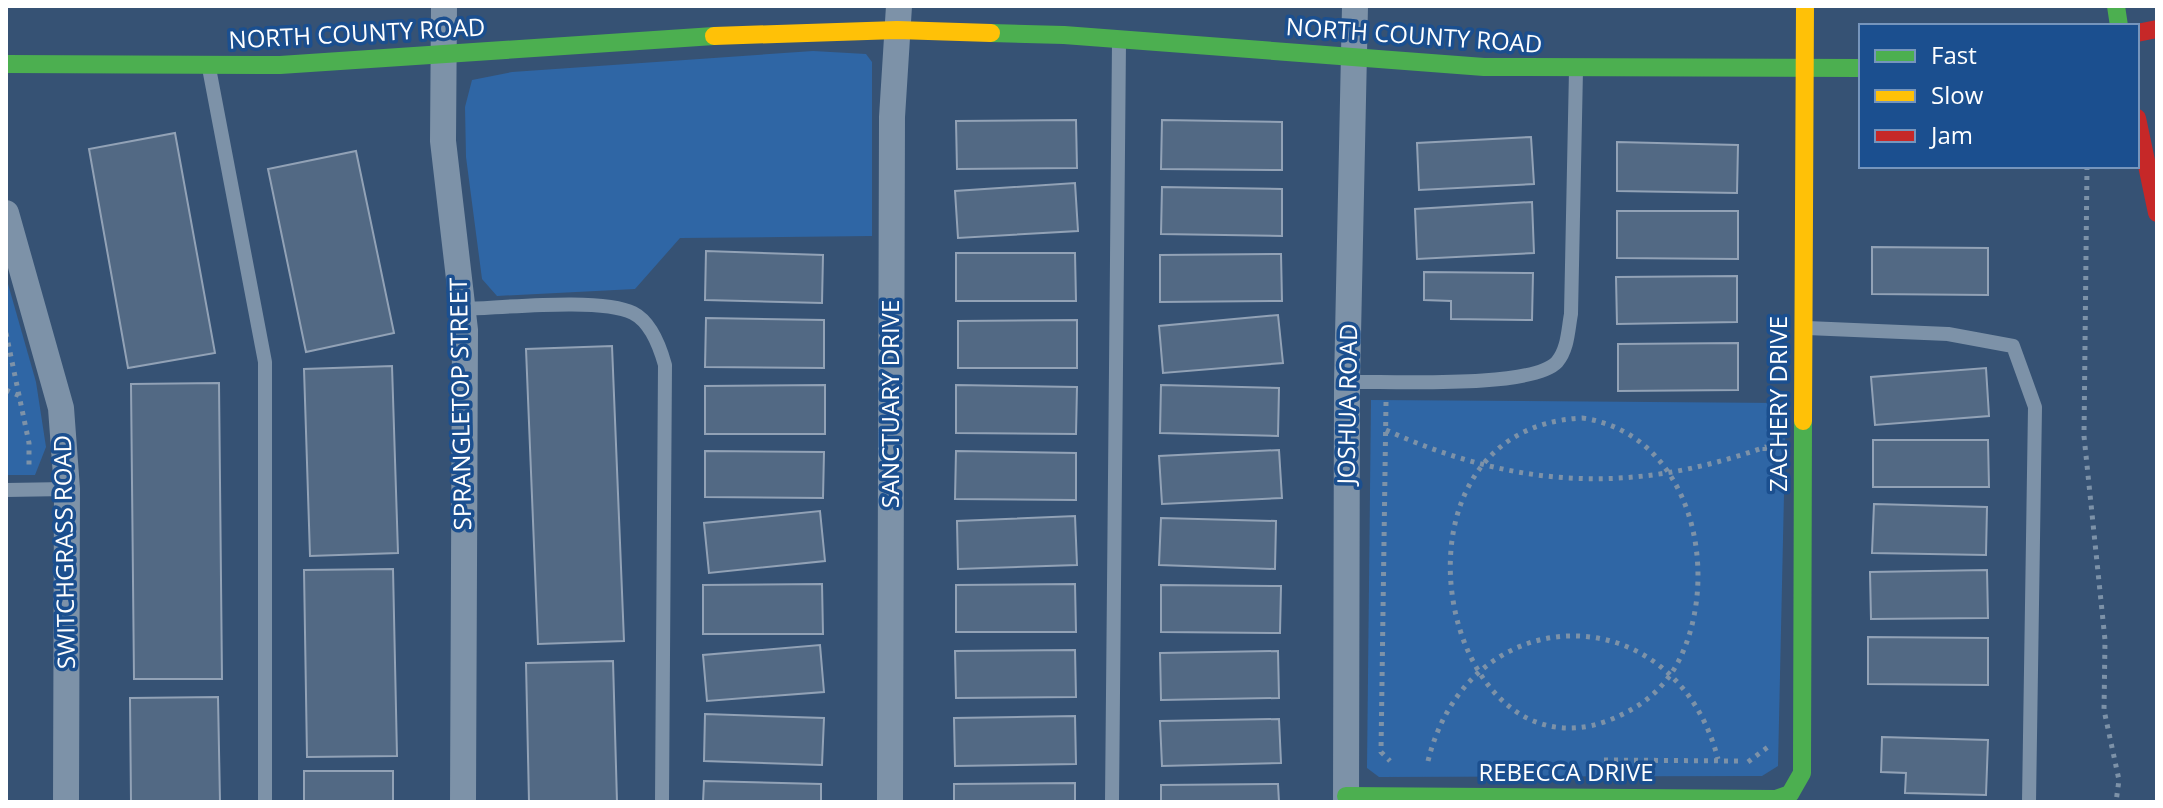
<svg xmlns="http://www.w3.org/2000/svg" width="2163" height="808" font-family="'Open Sans',sans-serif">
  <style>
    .park { fill: #2f66a5 }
    .building { fill: #526984; stroke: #92a2b6; stroke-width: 2 }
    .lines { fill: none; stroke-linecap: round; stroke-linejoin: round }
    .path { stroke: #7d92a8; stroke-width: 5; stroke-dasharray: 4 6; stroke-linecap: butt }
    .lane { stroke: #7d92a8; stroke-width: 14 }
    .street { stroke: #7d92a8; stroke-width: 26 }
    .fast { stroke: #4caf50; stroke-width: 18 }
    .slow { stroke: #ffc107; stroke-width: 18 }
    .jam { stroke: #c62828; stroke-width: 18 }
    .labels { text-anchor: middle; stroke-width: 7; stroke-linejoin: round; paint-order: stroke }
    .street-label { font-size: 24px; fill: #fff; stroke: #1b4f8f }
  </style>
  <rect width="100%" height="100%" fill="#365274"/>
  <g class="park">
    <polygon points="813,51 866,54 872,62 872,236 680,238 635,289 497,296 482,279 466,157 465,107 472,80 512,72"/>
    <polygon points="6,277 36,382 46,447 35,475 6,475"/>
    <polygon points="1371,400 1786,403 1778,766 1762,776 1379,777 1367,768"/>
  </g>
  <g class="building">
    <polygon points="1076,120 1077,168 957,169 956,121"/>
    <polygon points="1162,120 1282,122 1282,170 1161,169"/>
    <polygon points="175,133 215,353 128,368 89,149"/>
    <polygon points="1531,137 1534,184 1419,190 1417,143"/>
    <polygon points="1617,142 1738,145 1737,193 1617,191"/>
    <polygon points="356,151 394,333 306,352 268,169"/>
    <polygon points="1075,183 1078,231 958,238 955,191"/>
    <polygon points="1162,187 1282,189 1282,236 1161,234"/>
    <polygon points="1532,202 1534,253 1417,259 1415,209"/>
    <polygon points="1617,211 1738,211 1738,259 1617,258"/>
    <polygon points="1872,247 1988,248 1988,295 1872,294"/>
    <polygon points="706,251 823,255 822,303 705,300"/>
    <polygon points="956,253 1075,253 1076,301 956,301"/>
    <polygon points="1281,254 1282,301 1160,302 1160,255"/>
    <polygon points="1424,272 1533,273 1532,320 1451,319 1451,301 1424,300"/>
    <polygon points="1737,276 1737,322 1617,324 1616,277"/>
    <polygon points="1278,315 1283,363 1163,373 1159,326"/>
    <polygon points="706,318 824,320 824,368 705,367"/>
    <polygon points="1077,320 1077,368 958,368 958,321"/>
    <polygon points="1738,343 1738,390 1618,391 1618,344"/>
    <polygon points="612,346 624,641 538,644 526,349"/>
    <polygon points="392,366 398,553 310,556 304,369"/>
    <polygon points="1986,368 1989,416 1875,425 1871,377"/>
    <polygon points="219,383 222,679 134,679 131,384"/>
    <polygon points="825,385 825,434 705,434 705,386"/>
    <polygon points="956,385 1077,387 1076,434 956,433"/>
    <polygon points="1161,385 1279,388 1278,436 1160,433"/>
    <polygon points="1873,440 1988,440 1989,487 1873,487"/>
    <polygon points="1279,450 1282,498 1162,504 1159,456"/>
    <polygon points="705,451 824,452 823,498 705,497"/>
    <polygon points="956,451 1076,453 1076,500 955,499"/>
    <polygon points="1874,504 1987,507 1986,555 1872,553"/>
    <polygon points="820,511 825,561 709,573 704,523"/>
    <polygon points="1075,516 1077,565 958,569 957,521"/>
    <polygon points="1161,518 1276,521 1275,569 1159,565"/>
    <polygon points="393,569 397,756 307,757 304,570"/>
    <polygon points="1987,570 1988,618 1871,619 1870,572"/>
    <polygon points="822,584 823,634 703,634 703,585"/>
    <polygon points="1075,584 1076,632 956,632 956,585"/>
    <polygon points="1161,585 1281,586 1280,633 1161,632"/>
    <polygon points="1868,637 1988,638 1988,685 1868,684"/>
    <polygon points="820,645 824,692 707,701 703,655"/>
    <polygon points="1075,650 1076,697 956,698 955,651"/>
    <polygon points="1278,651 1279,698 1161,700 1160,653"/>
    <polygon points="613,661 617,802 529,802 526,663"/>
    <polygon points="218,697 220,802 131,802 130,698"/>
    <polygon points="705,714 824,718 822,765 704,761"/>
    <polygon points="1075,716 1076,764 955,766 954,718"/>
    <polygon points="1279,719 1281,763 1162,766 1160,721"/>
    <polygon points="1882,737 1988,740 1986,795 1905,793 1906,773 1881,772"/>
    <rect x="304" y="771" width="89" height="31"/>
    <polygon points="704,781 821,784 821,802 703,802"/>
    <polygon points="1075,783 1075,802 954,802 954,784"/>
    <polygon points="1278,784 1279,802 1161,802 1161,785"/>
  </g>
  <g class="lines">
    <g class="path">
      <polyline points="2087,166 2084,436 2105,640 2104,710 2119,780 2116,802"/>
      <polyline points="6,333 29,443 29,469"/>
      <polyline points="6,390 20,396"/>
      <polyline points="1386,402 1381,752 1390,761"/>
      <path d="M1582 418C1689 433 1721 567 1682 654 1667 688 1641 708 1607 721 1439 782 1371 428 1582 418Z"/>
      <path d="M1386 430C1515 488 1631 495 1765 447V453"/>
      <polyline points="1604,760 1738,761"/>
      <path d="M1428 761C1469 595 1675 594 1718 759"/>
      <polyline points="1748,762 1768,747"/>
    </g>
    <g class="lane">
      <polyline points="209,68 265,362 265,802"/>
      <path d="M464 309C501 308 602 297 633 313 651 322 660 347 665 365L662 802"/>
      <polyline points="1807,328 1948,334 2013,346 2035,407 2029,802"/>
      <path d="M1347 382C1388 381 1532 389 1557 362 1568 349 1568 330 1571 314L1576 70"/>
      <polyline points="6,490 67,489"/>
      <polyline points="1112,802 1119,42"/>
    </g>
    <g class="street">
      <polyline points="444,6 443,141 465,330 463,802"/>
      <polyline points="6,213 61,408 67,489 66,802"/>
      <polyline points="890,802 892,117 899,6"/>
      <polyline points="1346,802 1347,382 1355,6"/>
    </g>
    <g class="fast">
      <polyline points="2116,6 2119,26"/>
      <polyline points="991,33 1064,35 1484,67 1861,68"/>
      <polyline points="6,64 280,65 714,36"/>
      <polyline points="1346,796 1776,799 1790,794 1802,773 1803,421"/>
    </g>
    <g class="slow">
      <polyline points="714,36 897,30 991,33"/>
      <polyline points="1803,421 1805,6"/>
    </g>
    <g class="jam">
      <polyline points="2137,33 2157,29"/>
      <polyline points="2137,118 2157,213"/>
    </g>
  </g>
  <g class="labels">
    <g class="street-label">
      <text transform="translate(357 34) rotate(-3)" y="8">NORTH COUNTY ROAD</text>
      <text transform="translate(1414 36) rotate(4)" y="8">NORTH COUNTY ROAD</text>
      <text transform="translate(461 404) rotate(-91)" y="8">SPRANGLETOP STREET</text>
      <text transform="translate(891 404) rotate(-90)" y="8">SANCTUARY DRIVE</text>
      <text transform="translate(1348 404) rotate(-89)" y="8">JOSHUA ROAD</text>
      <text transform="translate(1779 404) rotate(-90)" y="8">ZACHERY DRIVE</text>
      <text transform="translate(65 552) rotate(-91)" y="8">SWITCHGRASS ROAD</text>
      <text x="1566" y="781">REBECCA DRIVE</text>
    </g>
  </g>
  <rect width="2163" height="808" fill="none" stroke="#ffffff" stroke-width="16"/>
  <rect x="1859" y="24" width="280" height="144" fill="#1b4f8f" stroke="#7695bc" stroke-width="2"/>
  <rect x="1875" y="50" width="40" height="12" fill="#4caf50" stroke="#7695bc" stroke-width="2"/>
  <text x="1931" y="64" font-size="24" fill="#ffffff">Fast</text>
  <rect x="1875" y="90" width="40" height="12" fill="#ffc107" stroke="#7695bc" stroke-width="2"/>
  <text x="1931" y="104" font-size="24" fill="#ffffff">Slow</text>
  <rect x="1875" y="130" width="40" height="12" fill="#c62828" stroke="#7695bc" stroke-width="2"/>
  <text x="1931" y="144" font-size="24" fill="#ffffff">Jam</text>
</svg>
